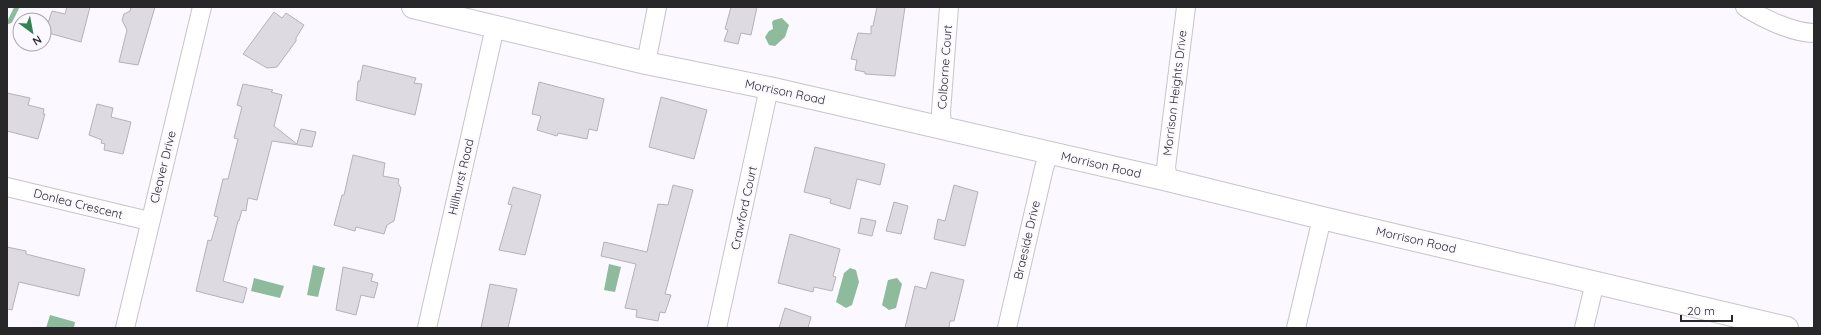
<svg xmlns="http://www.w3.org/2000/svg" width="1821" height="335" font-family="Quicksand,sans-serif">
  <style>
    .water { fill: #8fbb9d }
    .lines { fill: none; stroke-linecap: round; stroke-linejoin: round }
    .stream { stroke: #8fbb9d; stroke-width: 5 }
    .building { fill: #dddbe1; stroke: #b4b2b8 }
    .minor-casing { stroke: #c6c4ca; stroke-width: 20 }
    .tertiary-casing { stroke: #c6c4ca; stroke-width: 24 }
    .minor { stroke: #fff; stroke-width: 18 }
    .tertiary { stroke: #fff; stroke-width: 22 }
    .labels { text-anchor: middle; stroke-width: 4; stroke-linejoin: round; paint-order: stroke }
    .street-label { font-size: 12px; fill: #28282a; stroke: #fbf9ff }
  </style>
  <rect width="100%" height="100%" fill="#fbf9ff"/>
  <g class="water">
    <polygon points="782,18 789,25 785,37 775,46 769,45 765,37 769,31 773,29 772,22 774,20"/>
    <polygon points="609,264 621,267 615,292 604,290"/>
    <polygon points="313,265 325,268 318,297 307,295"/>
    <polygon points="850,268 856,270 859,282 852,305 846,308 836,302 844,273"/>
    <polygon points="254,278 284,286 280,298 251,291"/>
    <polygon points="897,278 902,284 896,308 889,310 882,305 888,280"/>
    <polygon points="50,315 75,322 74,328 46,328"/>
  </g>
  <g class="lines">
    <polyline class="stream" points="7,22 10,21 17,7"/>
  </g>
  <g class="building">
    <polygon points="67,7 90,7 81,42 45,32 52,11 65,14"/>
    <polygon points="131,7 155,7 138,65 119,62 127,30 122,20 124,14 130,11"/>
    <polygon points="731,7 757,7 751,35 741,33 738,44 724,41 728,30 725,29"/>
    <polygon points="877,7 905,7 895,76 865,74 865,72 855,70 857,60 851,59 858,33 871,34 871,26 873,26"/>
    <polygon points="274,12 282,18 286,13 304,25 296,38 296,41 277,67 267,68 243,54"/>
    <polygon points="363,65 416,78 414,83 422,84 415,115 356,100 358,81 360,81"/>
    <polygon points="539,82 604,99 597,131 589,129 587,139 558,133 557,136 537,130 541,116 532,114"/>
    <polygon points="243,84 273,90 271,92 282,95 274,126 297,144 301,129 316,132 312,147 272,141 257,200 248,198 246,211 242,210 239,221 238,221 223,281 247,288 243,303 196,291 208,240 211,241 218,217 214,216 223,179 228,179 238,139 234,138 242,107 237,105"/>
    <polygon points="7,93 30,98 28,105 44,109 43,114 45,114 38,139 7,131"/>
    <polygon points="661,97 707,110 694,159 649,147"/>
    <polygon points="97,104 113,108 111,117 131,122 123,154 104,150 105,144 101,143 102,140 89,135"/>
    <polygon points="815,147 885,164 880,185 857,179 850,209 830,203 831,199 804,192"/>
    <polygon points="353,155 385,163 383,176 399,179 398,183 401,188 394,221 387,225 384,234 356,227 355,231 334,225 342,195 344,195"/>
    <polygon points="673,185 693,190 665,294 671,295 665,313 660,312 658,321 636,317 637,310 625,308 636,264 601,256 604,242 647,252 658,204 668,205"/>
    <polygon points="954,185 978,192 965,246 934,239 938,219 945,221"/>
    <polygon points="513,187 541,195 525,255 499,250 512,205 508,204"/>
    <polygon points="894,202 908,206 901,234 886,231"/>
    <polygon points="861,218 876,221 872,236 858,233"/>
    <polygon points="790,234 840,249 833,276 836,277 832,291 814,287 813,292 778,283"/>
    <polygon points="7,247 26,251 26,254 85,269 79,296 19,282 12,310 7,309"/>
    <polygon points="343,267 373,274 371,281 378,283 374,298 361,295 356,315 336,310"/>
    <polygon points="931,272 964,280 954,321 950,321 949,328 905,328 915,286 926,289"/>
    <polygon points="490,284 517,289 508,328 481,328"/>
    <polygon points="785,308 811,317 808,328 779,328"/>
  </g>
  <g class="lines">
    <defs>
      <g id="minor">
        <path d="M1745 7C1762 18 1793 33 1814 33"/>
        <polyline points="646,63 657,7"/>
        <polyline points="942,127 941,112 949,7"/>
        <polyline points="1168,180 1166,167 1186,7"/>
        <polyline points="7,187 149,221"/>
        <polyline points="125,328 202,7"/>
        <polyline points="427,328 495,27"/>
        <polyline points="717,328 769,88"/>
        <polyline points="1007,328 1044,168 1049,153"/>
        <polyline points="1296,328 1322,218"/>
        <polyline points="1584,328 1595,282"/>
      </g>
      <polyline id="tertiary" points="413,7 646,63 769,88 1168,180 1322,218 1787,328"/>
    </defs>
    <use href="#minor" class="minor-casing"/>
    <use href="#tertiary" class="tertiary-casing"/>
    <use href="#minor" class="minor"/>
    <use href="#tertiary" class="tertiary"/>
  </g>
  <g class="labels">
    <g class="street-label">
      <text transform="translate(945 67) rotate(-86)" y="4">Colborne Court</text>
      <text transform="translate(785 92) rotate(12)" y="4">Morrison Road</text>
      <text transform="translate(1175 93) rotate(-83)" y="4">Morrison Heights Drive</text>
      <text transform="translate(1101 165) rotate(13)" y="4">Morrison Road</text>
      <text transform="translate(163 167) rotate(-76)" y="4">Cleaver Drive</text>
      <text transform="translate(461 177) rotate(-77)" y="4">Hillhurst Road</text>
      <text transform="translate(78 204) rotate(14)" y="4">Donlea Crescent</text>
      <text transform="translate(744 208) rotate(-78)" y="4">Crawford Court</text>
      <text transform="translate(1027 240) rotate(-77)" y="4">Braeside Drive</text>
      <text transform="translate(1416 240) rotate(13)" y="4">Morrison Road</text>
    </g>
  </g>
  <rect width="1821" height="335" fill="none" stroke="#28282a" stroke-width="16"/>
  <g transform="translate(32 32) rotate(148)"><circle r="19" fill="#fbf9ff" stroke="#a7a5aa"/>
  <path d="M0-3L7 15L0 10L-7 15Z" fill="#328252"/>
  <text y="-6" font-size="11" font-weight="bold" text-anchor="middle" fill="#28282a">N</text>
  </g>
  <path d="M1681 315v6h51v-6" fill="none" stroke="#28282a" stroke-width="2"/>
  <text x="1687" y="315" font-size="12" fill="#28282a" stroke="#fbf9ff" stroke-width="3" paint-order="stroke">20 m</text>
</svg>
